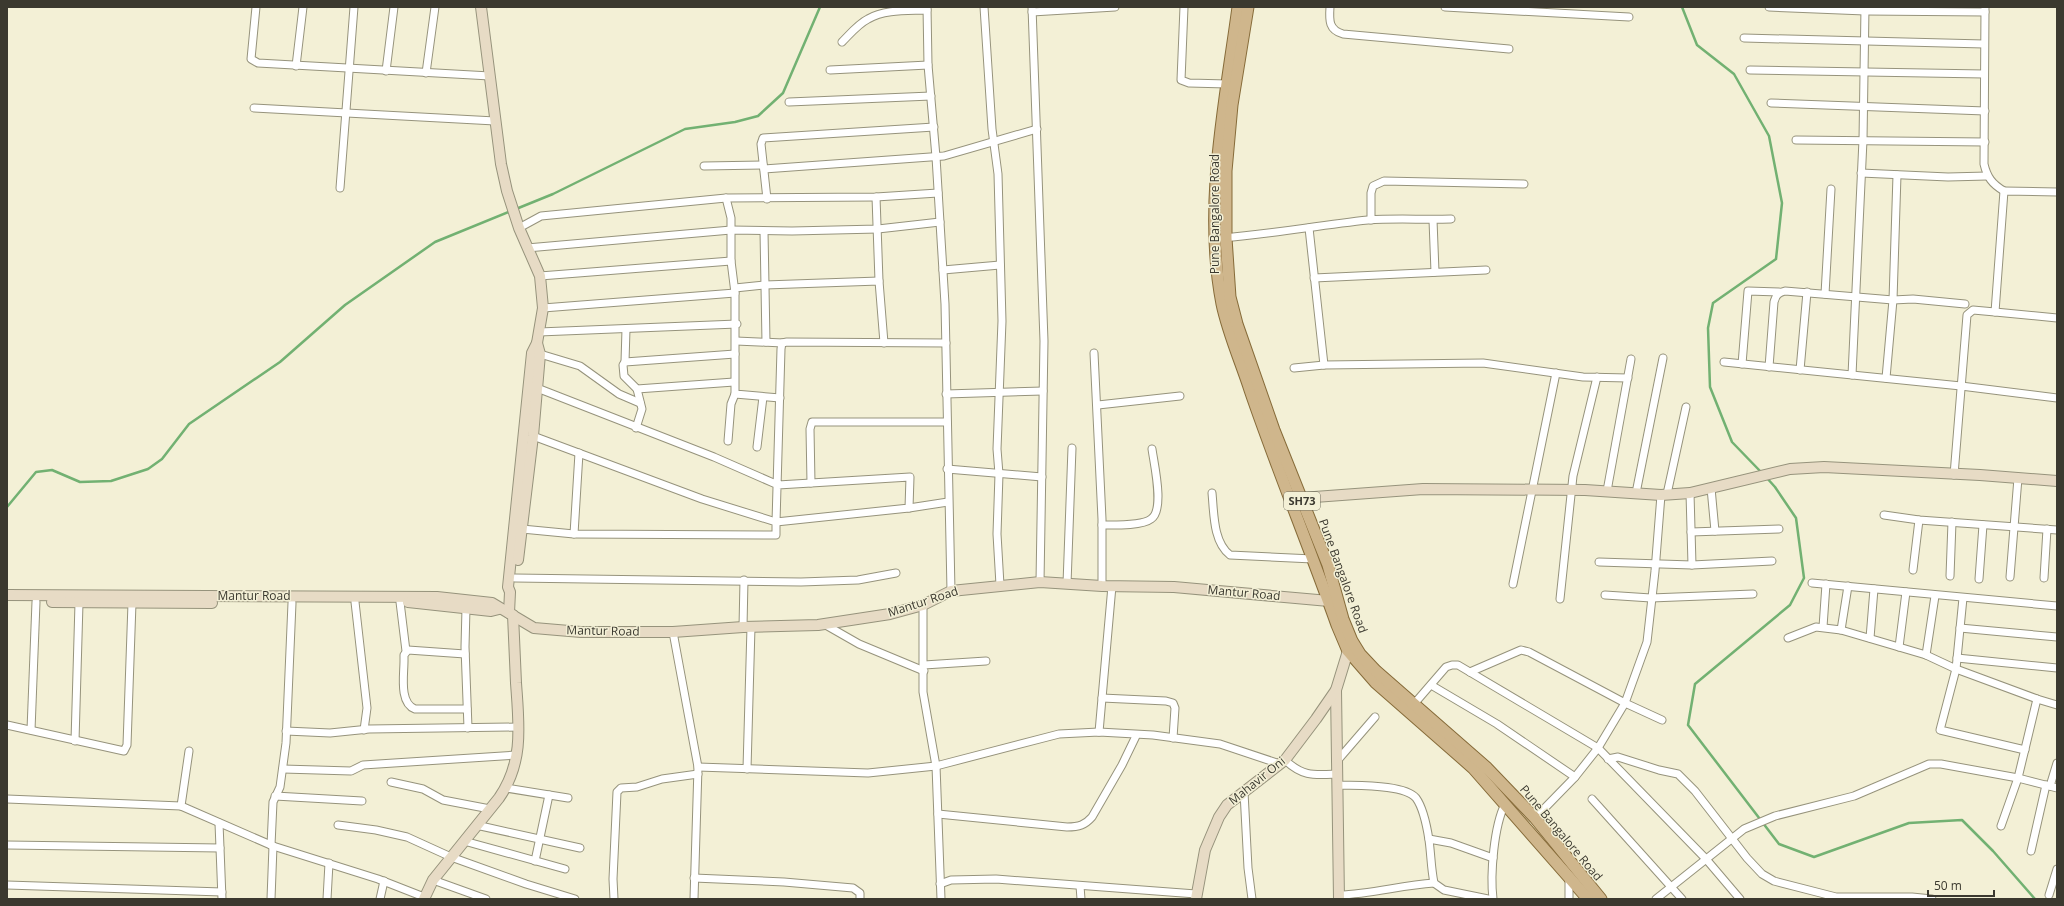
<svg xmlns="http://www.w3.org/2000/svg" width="2064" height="906" font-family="'Open Sans',sans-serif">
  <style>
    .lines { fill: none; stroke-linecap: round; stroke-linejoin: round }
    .stream { stroke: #72b172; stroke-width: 2.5 }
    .street-casing { stroke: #96937c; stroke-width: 9 }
    .secondary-casing { stroke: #96937c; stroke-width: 12 }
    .primary-casing { stroke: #866b39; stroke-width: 13 }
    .street { stroke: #fff; stroke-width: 7 }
    .secondary { stroke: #e7dbc5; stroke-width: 10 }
    .primary { stroke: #cfb68c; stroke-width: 11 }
    .labels { text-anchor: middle; stroke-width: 3; stroke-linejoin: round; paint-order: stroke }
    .shield { fill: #f3f0d6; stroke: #727061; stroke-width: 1 }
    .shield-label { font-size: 11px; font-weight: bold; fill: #3b392f }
    .street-label { font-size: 12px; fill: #3b392f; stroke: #f3f0d6 }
  </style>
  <rect width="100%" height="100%" fill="#f3f0d6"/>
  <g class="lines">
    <g class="stream">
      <polyline points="1682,7 1697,45 1734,74 1769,136 1782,203 1776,259 1713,303 1708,328 1710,387 1732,442 1761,472"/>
      <polyline points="516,209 553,194 685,129 735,122 758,116 783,93 820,7"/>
      <polyline points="1766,477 1775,487 1796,518 1804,578 1790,605 1695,684 1688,725 1779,844 1814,857 1909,823 1962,820 1993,851 2035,899"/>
      <polyline points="7,507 36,472 52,470 80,482 111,481 148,469 162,459 189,424 280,362 345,305 435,242 511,211"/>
    </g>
    <defs>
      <g id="street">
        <polyline points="256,7 251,59 258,63 490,76"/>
        <polyline points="927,7 928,65 936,157 945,304 951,591"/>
        <polyline points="984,7 992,129 998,174 1002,321 997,449 999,474 997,534 1000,585"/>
        <polyline points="1032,7 1044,341 1040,582"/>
        <polyline points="1184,7 1181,80 1189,83 1227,84"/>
        <path d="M1330 7C1329 21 1329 30 1343 34L1509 49"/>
        <polyline points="1445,7 1629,17"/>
        <polyline points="1769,7 1865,11 1985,12"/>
        <path d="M1985 7 1984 164C1987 177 1992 184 2004 191"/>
        <polyline points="1032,12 1115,7"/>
        <polyline points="1744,38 1984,44"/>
        <path d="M842 42C850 34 858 24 868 19 885 9 909 11 927 10"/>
        <polyline points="296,66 303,7"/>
        <polyline points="830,70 928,65"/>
        <polyline points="1750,70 1984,74"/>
        <polyline points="386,71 394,7"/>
        <polyline points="426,73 435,7"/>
        <polyline points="789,102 931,96"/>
        <polyline points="1771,103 1985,111"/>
        <polyline points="254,108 495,121"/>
        <polyline points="1796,140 1985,142"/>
        <polyline points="704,166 763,165"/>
        <polyline points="764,169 944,156 1037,129"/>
        <polyline points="1861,173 1948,177 1987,176"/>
        <polyline points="340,188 354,7"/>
        <polyline points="876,197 879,281"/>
        <polyline points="726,198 731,218 731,261 735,293 735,394 780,398"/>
        <polyline points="767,199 761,144 763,138 934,127"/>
        <polyline points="1371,220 1371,193 1373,186 1384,181 1524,184"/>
        <polyline points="1433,220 1435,272"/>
        <polyline points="519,228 541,216 726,198 876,197 938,193"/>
        <polyline points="1309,228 1324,365"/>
        <polyline points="764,231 766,342"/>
        <path d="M1223 238C1272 234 1320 225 1368 220 1396 218 1424 220 1451 219"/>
        <polyline points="527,248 731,230 792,231 878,229 940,222"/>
        <polyline points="943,270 1000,265"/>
        <polyline points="540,276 731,261"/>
        <polyline points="1314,278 1486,270"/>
        <polyline points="735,288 765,285 879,281 884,343"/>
        <polyline points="1825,294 1831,189"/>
        <polyline points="543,308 735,293"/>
        <polyline points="1995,312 2057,318"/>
        <polyline points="539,332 737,324"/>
        <polyline points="736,341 783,343"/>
        <polyline points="1094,353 1102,519 1102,586"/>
        <polyline points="540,354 580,366 619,394 640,403"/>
        <polyline points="625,362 626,329"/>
        <polyline points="1724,362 1961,386 2057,398"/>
        <polyline points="1742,364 1748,291 1779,292"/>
        <path d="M1769 367 1774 302C1776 295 1778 293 1785 291L1893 300 1913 299 1965 304"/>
        <polyline points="1294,368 1324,365 1483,363 1583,377 1628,378"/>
        <polyline points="1800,370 1807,292"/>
        <polyline points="1852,375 1863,140 1865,7"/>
        <polyline points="1886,378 1893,300 1897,175"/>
        <polyline points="734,382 637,389 624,376 623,365 625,362 735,354"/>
        <polyline points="537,388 714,457 778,485 910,477 909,508 776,522 781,349 782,343 787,342 946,343"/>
        <polyline points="946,394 1043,391"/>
        <polyline points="1098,405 1180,396"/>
        <polyline points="636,428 642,409 637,389"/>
        <polyline points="728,441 731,404 735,394"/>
        <polyline points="757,447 763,397"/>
        <polyline points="947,469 1042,477"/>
        <polyline points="1954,475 1967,315 1973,310 1995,312 2004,191 2057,192"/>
        <polyline points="811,483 810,429 812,422 947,422"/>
        <polyline points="1711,488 1715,531"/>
        <polyline points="1607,491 1631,359"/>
        <path d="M1212 493C1214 513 1213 542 1230 555L1313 559"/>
        <polyline points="1636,493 1663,358"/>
        <polyline points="1690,493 1692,565"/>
        <polyline points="1667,494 1686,407"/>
        <polyline points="909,508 948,502"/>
        <polyline points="1884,515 1919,520 2057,530"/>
        <path d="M1102 525C1113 525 1142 526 1151 519 1165 510 1154 464 1152 449"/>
        <polyline points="522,529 574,534 776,535 776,522 702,499 533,436"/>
        <polyline points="1691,532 1779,529"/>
        <polyline points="574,534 579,453"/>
        <polyline points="1599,562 1692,565 1772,561"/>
        <polyline points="1913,570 1919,520"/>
        <polyline points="1950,576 1952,522"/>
        <polyline points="2010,577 2018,478"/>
        <polyline points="515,578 801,582 858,580 896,573"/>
        <polyline points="2044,578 2047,529"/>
        <polyline points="1979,579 1983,525"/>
        <polyline points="1812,583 2057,606"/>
        <polyline points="1067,584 1072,448"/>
        <polyline points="1513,584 1556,373"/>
        <polyline points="1605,595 1651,598 1753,594"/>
        <polyline points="1963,598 1956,669 1940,730 2025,750"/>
        <polyline points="1560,599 1573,476 1597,377"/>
        <polyline points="355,602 367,708 364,730"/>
        <polyline points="400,602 406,651"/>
        <polyline points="923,605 923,692 936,766 941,899"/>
        <polyline points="466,608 465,647 468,728"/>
        <polyline points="824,624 859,644 924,671"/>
        <polyline points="743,627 744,580"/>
        <polyline points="1823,627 1826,584"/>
        <polyline points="1960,628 2057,637"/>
        <polyline points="1841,630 1848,586"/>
        <polyline points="673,632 698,767 694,899"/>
        <polyline points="1788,638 1816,627 1841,630 1926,655 1956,669 2037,699 2057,705"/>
        <polyline points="1870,638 1874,589"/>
        <polyline points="1899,647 1906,592"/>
        <path d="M465 654 408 650 404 655V661C404 675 399 703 415 709H467"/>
        <polyline points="1926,655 1935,596"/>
        <polyline points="1957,658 2057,668"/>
        <polyline points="924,665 986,661"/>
        <polyline points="1470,672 1521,650 1529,652 1625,703 1662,720"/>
        <polyline points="1431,685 1497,724 1575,777"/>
        <polyline points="1102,698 1166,701 1173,703 1175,708 1173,738"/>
        <polyline points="1414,704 1446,667 1452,665 1458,665 1598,748 1706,859 1740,899"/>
        <polyline points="7,725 124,751 127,745 132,603"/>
        <polyline points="31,730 36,602"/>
        <polyline points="286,731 330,733 369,729 519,727"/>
        <polyline points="1099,732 1112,586"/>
        <polyline points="75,741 79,603"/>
        <polyline points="189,751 181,806 273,846 378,879 424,897"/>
        <polyline points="1608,759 1618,757 1659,770 1678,774 1695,791 1747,858 1762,874 1774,881 1836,897 1912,897 1932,899"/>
        <path d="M1285 760C1303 777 1314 775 1337 774"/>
        <polyline points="1337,761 1375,717"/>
        <polyline points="698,767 868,773 936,766 1059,734 1099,732 1153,735 1220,744 1280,764"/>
        <polyline points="283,769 351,771 363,765 517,755"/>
        <polyline points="747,769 751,627"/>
        <polyline points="391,782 423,789 443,800 490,809"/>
        <path d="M1338 785C1356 786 1404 784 1416 798 1424 809 1427 827 1429 840 1431 854 1431 868 1434 883L1444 890 1488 899"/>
        <polyline points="2050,786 2057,763"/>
        <polyline points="506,788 568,798"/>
        <polyline points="1244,792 1248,868 1252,899"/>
        <polyline points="275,796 362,801"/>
        <polyline points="7,799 181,806"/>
        <polyline points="1592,799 1682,899"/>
        <path d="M938 814 1067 827C1079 827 1085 825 1092 817L1122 765 1136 736"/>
        <polyline points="1535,818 1575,777 1598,748 1625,703 1647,642 1655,571 1661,495"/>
        <polyline points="338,825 376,830 407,837 451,857 526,884 575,899"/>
        <polyline points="476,825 580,848"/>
        <polyline points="2001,826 2018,778 2037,699"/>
        <polyline points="1429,839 1451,843 1493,858"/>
        <polyline points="464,841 565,869"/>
        <polyline points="7,845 220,848 219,823"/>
        <polyline points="271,845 273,802 280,787 286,743 292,603"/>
        <polyline points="220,848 222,899"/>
        <polyline points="2031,851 2046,785"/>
        <polyline points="535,861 549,795"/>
        <polyline points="694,878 784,882 853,888 860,893 860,899"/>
        <polyline points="433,880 486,899"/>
        <polyline points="940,884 951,880 996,879 1196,894"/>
        <polyline points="7,885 222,892"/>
        <polyline points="1080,886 1081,899"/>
        <path d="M1339 895C1373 894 1401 885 1434 883"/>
        <polyline points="2049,895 2057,869"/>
        <polyline points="271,899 273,846"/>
        <polyline points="327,899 329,863"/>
        <polyline points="380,899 384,881"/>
        <polyline points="614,899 613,879 617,792 621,788 637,787 662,779 698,774"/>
        <path d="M1493 899C1490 874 1494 826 1505 804"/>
        <polyline points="1569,899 1569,878"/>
        <polyline points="1656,899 1744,829 1775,816 1854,796 1929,764 1941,764 2018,778 2057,788"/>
      </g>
      <g id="secondary">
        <polyline points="481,7 501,164 507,191 519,228 540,276 543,308 537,343 532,353 508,587 510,592 509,613"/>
        <polyline points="1294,501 1301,498 1423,489 1585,490 1661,495 1690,493 1790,469 1824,467 1980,475 2057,481"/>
        <polyline points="518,560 533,436 540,354 537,343"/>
        <polyline points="7,595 437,597 492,603 534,628 581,632 673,632 743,627 818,625 890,614 923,605 951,591 1040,582 1102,586 1174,587 1329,601"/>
        <polyline points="52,602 212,603"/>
        <polyline points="408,602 491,611 499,609"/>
        <polyline points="1336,690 1339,899"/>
        <path d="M424 899 433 880 499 798C524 762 519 725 516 683 515 661 514 638 513 615"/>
        <polyline points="1196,899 1205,850 1219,817 1227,805 1285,760 1316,719 1336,690 1348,651"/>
      </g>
      <g id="primary">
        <path d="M1238 7C1225 104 1203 206 1222 304 1228 333 1241 362 1250 390 1277 469 1309 546 1337 625L1348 651 1375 682 1473 768 1588 899"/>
        <polyline points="1248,7 1232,105 1226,171 1226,238 1230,297 1237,324 1274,430 1328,565 1343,619 1352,641 1360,654 1376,671 1487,768 1535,818 1601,899"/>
      </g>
    </defs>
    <use href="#street" class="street-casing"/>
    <use href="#secondary" class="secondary-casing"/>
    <use href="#primary" class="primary-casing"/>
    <use href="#street" class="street"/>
    <use href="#secondary" class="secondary"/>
    <use href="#primary" class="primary"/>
  </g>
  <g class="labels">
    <rect class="shield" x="1284" y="492" width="36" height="18" rx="3"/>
    <g class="shield-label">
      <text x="1302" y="505">SH73</text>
    </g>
    <g class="street-label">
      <text transform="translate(1215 214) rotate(-90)" y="4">Pune Bangalore Road</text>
      <text transform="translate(1343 576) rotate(70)" y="4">Pune Bangalore Road</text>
      <text transform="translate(1244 593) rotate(5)" y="4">Mantur Road</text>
      <text x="254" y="600">Mantur Road</text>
      <text transform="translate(923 602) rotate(-18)" y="4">Mantur Road</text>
      <text transform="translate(603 631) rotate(1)" y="4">Mantur Road</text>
      <text transform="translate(1257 781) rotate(-39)" y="4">Mahavir Oni</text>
      <text transform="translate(1561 833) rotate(50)" y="4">Pune Bangalore Road</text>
    </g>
  </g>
  <rect width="2064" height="906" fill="none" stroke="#3b392f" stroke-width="16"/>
  <path d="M1928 890v6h66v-6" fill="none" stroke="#3b392f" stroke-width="2"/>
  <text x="1934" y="890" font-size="12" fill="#3b392f" stroke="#f3f0d6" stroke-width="3" paint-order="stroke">50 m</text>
</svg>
